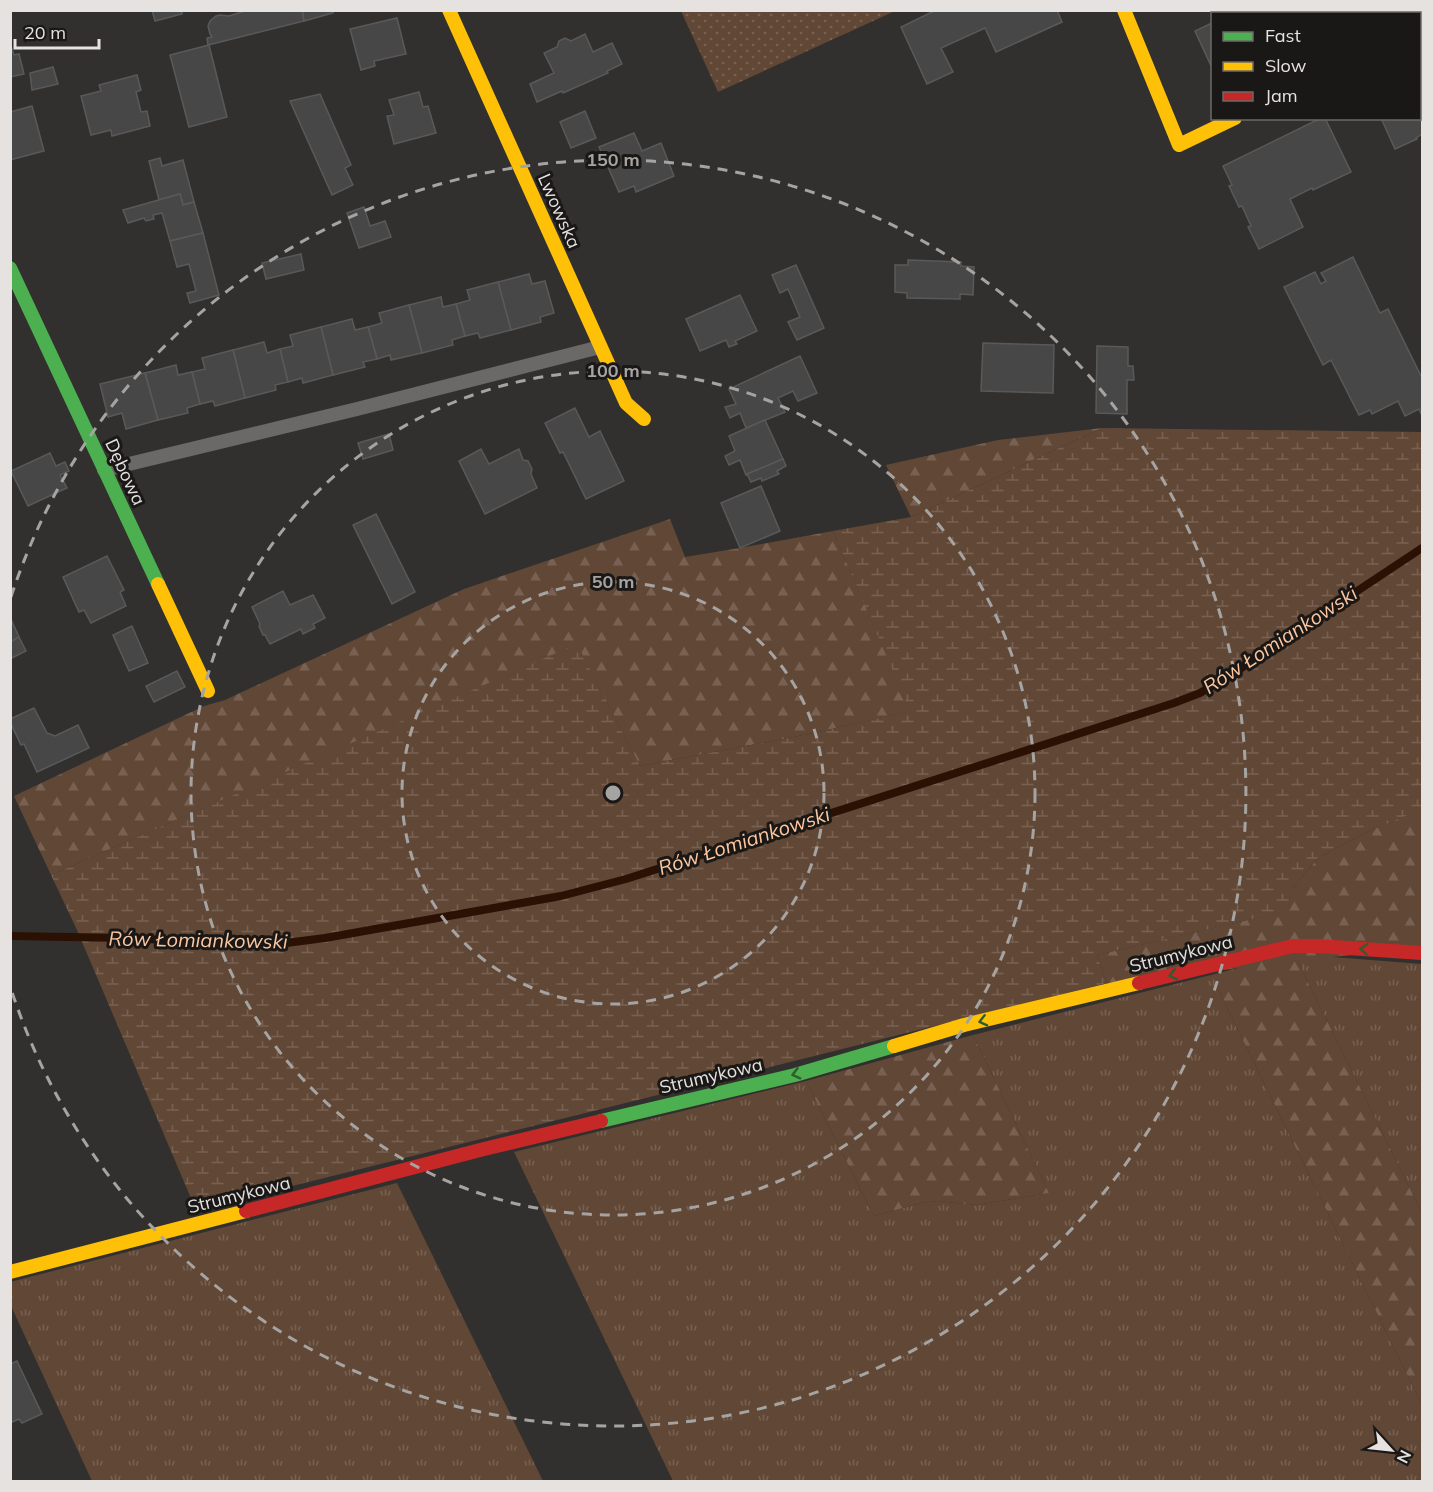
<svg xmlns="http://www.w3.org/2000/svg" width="1433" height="1492" font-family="Mulish,sans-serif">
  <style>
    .grass { fill: url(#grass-tufts) }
    .forest { fill: url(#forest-firs) }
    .wetland { fill: url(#wetland-marsh) }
    .garden { fill: url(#garden-dots) }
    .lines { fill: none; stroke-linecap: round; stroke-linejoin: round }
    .stream { stroke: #2a1104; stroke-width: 8 }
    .building { fill: #484747; stroke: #5a5959; stroke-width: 1.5 }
    .lane { stroke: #6b6967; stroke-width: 14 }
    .street { stroke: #6b6967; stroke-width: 28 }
    .fast { stroke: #4caf50; stroke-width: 14 }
    .slow { stroke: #ffc107; stroke-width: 14 }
    .jam { stroke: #c62828; stroke-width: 14 }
    .oneway { stroke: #305c30 }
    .ring { fill: none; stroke: #a6a4a2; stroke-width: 3; stroke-dasharray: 10 8 }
    .labels { text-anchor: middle; stroke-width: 6; stroke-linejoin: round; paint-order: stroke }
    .street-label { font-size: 18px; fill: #e5e2e0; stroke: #1a1816 }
    .water-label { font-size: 20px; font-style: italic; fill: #fdc69f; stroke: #1a1816 }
    .centre { fill: #a6a4a2; stroke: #1a1816; stroke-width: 3 }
    .ring-label { font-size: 18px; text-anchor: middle; font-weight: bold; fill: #a6a4a2; stroke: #1a1816; stroke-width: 6; stroke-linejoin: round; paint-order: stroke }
  </style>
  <defs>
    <pattern id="grass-tufts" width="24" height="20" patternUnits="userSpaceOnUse" patternTransform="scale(1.5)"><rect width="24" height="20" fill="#614735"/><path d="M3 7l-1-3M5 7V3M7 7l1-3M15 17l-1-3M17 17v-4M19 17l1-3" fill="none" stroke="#786152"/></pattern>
    <pattern id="forest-firs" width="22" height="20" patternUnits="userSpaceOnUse" patternTransform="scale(1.5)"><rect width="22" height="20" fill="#614735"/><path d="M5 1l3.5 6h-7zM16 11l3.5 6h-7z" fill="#786152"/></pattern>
    <pattern id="wetland-marsh" width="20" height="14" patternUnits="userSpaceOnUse" patternTransform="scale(1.5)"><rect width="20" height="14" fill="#614735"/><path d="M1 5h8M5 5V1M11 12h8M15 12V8" fill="none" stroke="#786152"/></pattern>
    <pattern id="garden-dots" width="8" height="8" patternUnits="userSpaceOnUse" patternTransform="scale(1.5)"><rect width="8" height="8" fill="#614735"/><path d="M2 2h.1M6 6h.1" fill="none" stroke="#786152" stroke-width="1.8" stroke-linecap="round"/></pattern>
  </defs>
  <rect width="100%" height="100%" fill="#32302e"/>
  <g class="grass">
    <polygon points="1294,954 1422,964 1422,1213"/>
    <polygon points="1211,975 1422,1405 1422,1481 673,1481 514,1152 806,1081 874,1216 921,1203 938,1201 976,1205 1049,1193 973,1035"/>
    <polygon points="397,1183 543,1481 92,1481 11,1306 10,1282"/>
  </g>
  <g class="forest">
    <polygon points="1102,428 911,517 886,465 998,440"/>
    <polygon points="670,519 685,557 740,548 833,531 911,711 809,734 640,766 577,645 51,875 14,796 204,706 225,700 464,589"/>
    <polygon points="1420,809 1422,809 1422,947 1107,983 1097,955 1286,911 1291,890 1318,858 1367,832"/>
    <polygon points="1294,954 1422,1213 1422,1405 1211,975"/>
    <polygon points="973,1035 1049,1193 976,1205 938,1201 921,1203 874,1216 806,1081"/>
  </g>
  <polygon class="wetland" points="1102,428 1422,432 1422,809 1367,832 1318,858 1291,890 1287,911 1097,955 1107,983 196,1210 77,930 51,875 577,644 640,766 809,734 910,711 833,531 911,517"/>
  <polygon class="garden" points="681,11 895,11 718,92"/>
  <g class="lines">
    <polyline class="stream" points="10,936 126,938 245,944 286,943 325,938 561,896 626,879 1174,703 1200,693 1231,675 1422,548"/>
  </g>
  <g class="building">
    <polygon points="152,10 182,10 182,14 155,21"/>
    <polygon points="302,10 333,10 333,13 304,21"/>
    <polygon points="302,10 304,21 208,45 207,38 212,37 210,34 208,26 210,21 216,16 220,15 229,16 248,10"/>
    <polygon points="936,10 1057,10 1062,22 996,52 985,28 941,48 953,72 927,84 901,27"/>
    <polygon points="1262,10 1387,10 1387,11 1381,14 1255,14"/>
    <polygon points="397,18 406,54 374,61 375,66 361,70 350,29"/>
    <polygon points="1212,23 1212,68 1195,31"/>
    <polygon points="585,34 593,52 612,43 622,64 607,71 608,73 563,93 562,91 537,102 530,84 554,73 544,53 557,47 559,41 565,38 571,41"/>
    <polygon points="10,42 14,55 19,54 24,74 10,77"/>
    <polygon points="209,45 227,117 189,127 170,55"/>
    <polygon points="53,67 58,84 32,90 30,73"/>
    <polygon points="1422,70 1422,134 1416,138 1417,139 1395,149 1381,118 1420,118 1420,72"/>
    <polygon points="137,75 141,90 136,92 141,112 147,111 150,126 112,136 111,130 91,135 81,96 101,91 99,85"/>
    <polygon points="419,92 423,107 428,106 436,133 394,144 387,116 394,115 389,100"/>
    <polygon points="320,94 351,165 345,168 353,185 332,195 290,101"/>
    <polygon points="32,106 44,151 10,160 10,112"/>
    <polygon points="585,111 596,138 571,148 560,122"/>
    <polygon points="1321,118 1325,118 1351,172 1313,190 1312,188 1290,199 1303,227 1259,249 1248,227 1251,226 1242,206 1239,207 1229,186 1232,185 1223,166"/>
    <polygon points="634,133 642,151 661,143 674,176 636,192 634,186 619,192 599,147"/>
    <polygon points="160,158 162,166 183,160 194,202 183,205 180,194 159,200 149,161"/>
    <polygon points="180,194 183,205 194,202 203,233 170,241 162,213 153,215 154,219 146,221 144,218 128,223 123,210"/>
    <polygon points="364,207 370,226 385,221 391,237 359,248 347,213"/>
    <polygon points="203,233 219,295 190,303 187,293 196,291 189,264 177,267 170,241"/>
    <polygon points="301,254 304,270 266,279 262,263"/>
    <polygon points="1353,257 1380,313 1388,309 1422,378 1422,416 1419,409 1405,416 1398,401 1372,414 1370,410 1359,415 1331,360 1323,365 1284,287 1315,272 1321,284 1326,281 1321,273"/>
    <polygon points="908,260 961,262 961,266 974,267 973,295 960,294 960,299 907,298 907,293 895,292 895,265 908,265"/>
    <polygon points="796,265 824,328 797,340 788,322 800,317 788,289 780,293 772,275"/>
    <polygon points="529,274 532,284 545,281 554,313 540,317 541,322 511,330 498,282"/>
    <polygon points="498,282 511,330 480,338 478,333 465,336 456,304 470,300 467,290"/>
    <polygon points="740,295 757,331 735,341 737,344 729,347 726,340 700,351 686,319"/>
    <polygon points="441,297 443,307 456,304 465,336 452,340 453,345 422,353 409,305"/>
    <polygon points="409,305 422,353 391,360 390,355 377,359 368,327 382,323 379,313"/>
    <polygon points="352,319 355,330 368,327 377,359 363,362 365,367 333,375 321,327"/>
    <polygon points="321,327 333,375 303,383 302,378 288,382 280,349 293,346 290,335"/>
    <polygon points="264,342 267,353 280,349 288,382 275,385 276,390 245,398 233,350"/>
    <polygon points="983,343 1054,345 1053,393 981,391"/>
    <polygon points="1097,346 1128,347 1128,366 1133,366 1134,380 1127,380 1127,414 1096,413"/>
    <polygon points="233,350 245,398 215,406 213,401 200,404 192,372 205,369 202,358"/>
    <polygon points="800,356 817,393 798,401 793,391 778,398 785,412 746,428 740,413 730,418 725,407 736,404 729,389"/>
    <polygon points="176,365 178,375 192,372 200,404 187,408 188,413 158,420 145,373"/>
    <polygon points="145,373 158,420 126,429 122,413 108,417 100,384"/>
    <polygon points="575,408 589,437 600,431 624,481 586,499 563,452 560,453 545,423"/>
    <polygon points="765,420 783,459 746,475 740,460 729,465 725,456 735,451 729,436"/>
    <polygon points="389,434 393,450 363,459 358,443"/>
    <polygon points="481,449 489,464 519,449 523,460 528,461 532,469 531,474 537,488 485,514 459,461"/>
    <polygon points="50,453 56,466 65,462 69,471 60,475 67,488 28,506 11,471"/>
    <polygon points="783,459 786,466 777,471 779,474 762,481 761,478 751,482 747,474"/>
    <polygon points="761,486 780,531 740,548 721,503"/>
    <polygon points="376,514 415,592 392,604 353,525"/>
    <polygon points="107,556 124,590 120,592 126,606 91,623 84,610 79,612 63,577"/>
    <polygon points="283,591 290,605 313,595 325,618 313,624 315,628 303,634 301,629 270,644 265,635 263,635 259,626 260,624 252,607"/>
    <polygon points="10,617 19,637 10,642"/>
    <polygon points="132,626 148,663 129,671 113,635"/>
    <polygon points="19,637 26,651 10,659 10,642"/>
    <polygon points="177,671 185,687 154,702 146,686"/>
    <polygon points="34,708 47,733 55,736 78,725 89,748 37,772 24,744 21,745 10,722 10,719"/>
    <polygon points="17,1361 42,1414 22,1423 19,1419 10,1423 10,1364"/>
  </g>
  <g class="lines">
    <polyline class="lane" points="104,470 357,409 600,347"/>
    <polyline class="street" points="1420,29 1422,28"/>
    <g class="fast">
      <polyline points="10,268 158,584"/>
      <polyline points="601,1121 795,1075 894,1046"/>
    </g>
    <g class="slow">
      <polyline points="449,10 626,403 644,419"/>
      <polyline points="1124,10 1179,145 1235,118"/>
      <polyline points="158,584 208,691"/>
      <polyline points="894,1046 964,1025 1139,983"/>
      <polyline points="10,1272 246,1211"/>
    </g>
    <g class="jam">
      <polyline points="1139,983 1293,946 1318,946 1422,953"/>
      <polyline points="246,1211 484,1149 601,1121"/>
    </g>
  </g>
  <defs><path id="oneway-chevron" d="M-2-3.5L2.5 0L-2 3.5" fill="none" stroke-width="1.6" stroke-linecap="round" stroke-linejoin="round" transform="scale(1.5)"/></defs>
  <g class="oneway">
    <use href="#oneway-chevron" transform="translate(1364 949) rotate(-176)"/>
    <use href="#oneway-chevron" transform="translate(1173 975) rotate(166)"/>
    <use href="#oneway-chevron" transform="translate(983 1021) rotate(166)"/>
    <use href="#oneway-chevron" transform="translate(796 1074) rotate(165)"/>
  </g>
  <g class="ring">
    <circle cx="613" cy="793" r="211"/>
    <circle cx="613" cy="793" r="422"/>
    <path d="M11 597A633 633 0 1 1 11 989"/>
  </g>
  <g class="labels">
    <g class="street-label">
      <text transform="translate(559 211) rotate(66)" y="6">Lwowska</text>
      <text transform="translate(125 472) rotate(65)" y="6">Dębowa</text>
      <text transform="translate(1181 954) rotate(-14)" y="6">Strumykowa</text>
      <text transform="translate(711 1076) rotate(-13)" y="6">Strumykowa</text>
      <text transform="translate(239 1195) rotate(-14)" y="6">Strumykowa</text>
    </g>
    <g class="water-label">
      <text transform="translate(1280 640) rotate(-33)" y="7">Rów Łomiankowski</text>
      <text transform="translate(744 841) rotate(-18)" y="7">Rów Łomiankowski</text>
      <text transform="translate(198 940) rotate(1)" y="7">Rów Łomiankowski</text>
    </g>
  </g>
  <circle cx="613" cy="793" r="9" class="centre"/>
  <g class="ring-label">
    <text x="613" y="166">150 m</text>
    <text x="613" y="377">100 m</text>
    <text x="613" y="588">50 m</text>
  </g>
  <rect width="1433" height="1492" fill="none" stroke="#e5e2e0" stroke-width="24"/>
  <rect x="1211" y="12" width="210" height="108" fill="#1a1816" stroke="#6b6967" stroke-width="1.5"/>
  <rect x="1223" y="32" width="30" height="9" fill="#4caf50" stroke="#6b6967" stroke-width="1.5"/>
  <text x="1265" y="42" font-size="18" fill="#e5e2e0">Fast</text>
  <rect x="1223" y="62" width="30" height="9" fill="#ffc107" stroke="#6b6967" stroke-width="1.5"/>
  <text x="1265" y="72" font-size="18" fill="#e5e2e0">Slow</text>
  <rect x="1223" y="92" width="30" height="9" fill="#c62828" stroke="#6b6967" stroke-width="1.5"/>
  <text x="1265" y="102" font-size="18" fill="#e5e2e0">Jam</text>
  <g transform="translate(1391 1450) rotate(117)" stroke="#1a1816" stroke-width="4.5" paint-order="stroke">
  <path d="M0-4.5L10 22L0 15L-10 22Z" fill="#e5e2e0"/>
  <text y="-9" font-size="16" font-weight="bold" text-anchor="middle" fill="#e5e2e0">N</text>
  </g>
  <path d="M15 39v9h84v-9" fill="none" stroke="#e5e2e0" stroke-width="3"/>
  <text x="24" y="39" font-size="18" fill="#e5e2e0" stroke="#1a1816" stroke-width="4.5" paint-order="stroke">20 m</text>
</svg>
